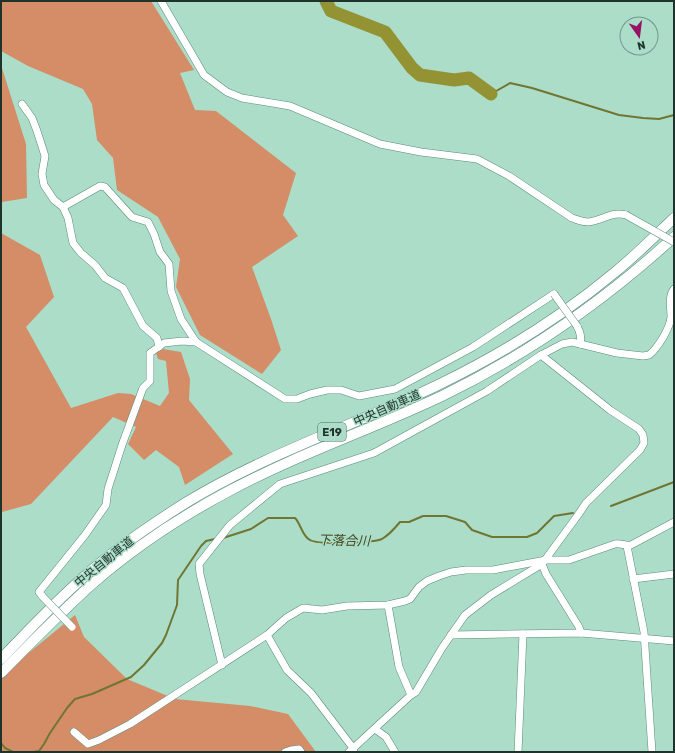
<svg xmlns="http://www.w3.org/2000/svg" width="675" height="753" font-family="Rubik,'Noto Sans JP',sans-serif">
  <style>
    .green { fill: #d48d66 }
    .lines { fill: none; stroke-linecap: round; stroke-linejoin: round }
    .stream { stroke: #707632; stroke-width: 2 }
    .river { stroke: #939334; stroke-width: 13 }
    .minor-casing { stroke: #5b8b79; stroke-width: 8 }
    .highway-casing { stroke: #5b8b79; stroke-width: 11 }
    .minor { stroke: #fff; stroke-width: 7 }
    .highway { stroke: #fff; stroke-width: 10 }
    .minor-bridge-casing { stroke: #5b8b79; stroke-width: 8; stroke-linecap: butt }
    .minor-bridge { stroke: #fff; stroke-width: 7 }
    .labels { text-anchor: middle; stroke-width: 3; stroke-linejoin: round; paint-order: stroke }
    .shield { fill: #abddc9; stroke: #49665b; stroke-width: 1 }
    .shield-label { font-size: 11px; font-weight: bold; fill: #1f332c }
    .street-label { font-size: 12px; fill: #1f332c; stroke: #abddc9 }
    .water-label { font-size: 13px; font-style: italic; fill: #46461f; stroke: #abddc9 }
  </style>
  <rect width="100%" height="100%" fill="#abddc9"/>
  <g class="green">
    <polygon points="1,1 151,1 194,70 180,73 195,110 216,111 296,173 283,215 298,236 252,267 271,319 281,350 262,374 200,335 176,287 180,259 158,217 117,190 113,158 97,140 92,104 83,89 28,66 1,51"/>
    <polygon points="1,65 26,144 27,198 2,202"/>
    <polygon points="1,233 40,255 54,297 26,327 71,408 118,393 131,394 160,406 169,393 166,361 158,359 156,353 163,349 181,352 190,379 189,400 233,454 185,485 179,467 156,450 144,460 128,444 136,427 113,417 31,504 2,512 1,521"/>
    <polygon points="75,615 84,637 127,679 175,699 250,706 288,714 316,752 1,752 1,679 20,660"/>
  </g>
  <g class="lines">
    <g class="stream">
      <polyline points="491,94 510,83 532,88 619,115 643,118 659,119 674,115"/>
      <polyline points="611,506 674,482"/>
      <path d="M223 538 251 529 268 518H295C301 524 302 536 310 540 319 545 372 543 382 539 389 535 395 528 400 522H409L423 516H446L465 522 472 530 492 537H527L537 533 554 516 573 513"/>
      <polyline points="1,743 5,748 13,752"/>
      <polyline points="33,752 39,751 44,744 50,733 67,708 75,699 92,694 131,677 144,665 162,643 166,635 177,605 178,580 201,546 206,541 215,539"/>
    </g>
    <polyline class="river" points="326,1 331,11 385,32 412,68 420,75 454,80 469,78 491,94"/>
    <defs>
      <g id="minor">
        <path d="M161 1 204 75 227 92 242 98 290 106 380 144 421 152 477 159 509 176 572 218C578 220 583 222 588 222 603 221 610 211 626 215"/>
        <polyline points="22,104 32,118 37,131 45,156 42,174 44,185 54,200 63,207 68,218 73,243 81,253 95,265 105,278 123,288 143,326 157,338 159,347"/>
        <polyline points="63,207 100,186 105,187 132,217 148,222 154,234 160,252 169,264 171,291 181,319 196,342"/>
        <path d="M577 326C580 332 582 337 580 344"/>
        <polyline points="627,546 644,632 652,752"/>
        <polyline points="542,564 546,574 579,627 581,633"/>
        <polyline points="633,579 674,574"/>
        <polyline points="43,597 39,592 85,535 106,505 108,489 122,445 143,388 150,381 150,353 164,343 182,341 196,342 285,399 297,399 310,394 327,390 341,390 359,396 395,389 473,347 554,294"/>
        <polyline points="388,605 399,667 411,695"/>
        <polyline points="267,635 287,670 311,693 353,748 354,752"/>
        <polyline points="451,635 581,633 674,641"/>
        <path d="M222 665 200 574 199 564 230 525 280 484 374 453 487 391 541 355 562 344 572 342 617 353 643 356 649 355C658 348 670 328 671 317 671 307 668 297 674 289"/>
        <polyline points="375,729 386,737 395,752"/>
        <path d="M74 732 88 744 99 740 130 724 267 635 286 618 303 608 322 610 347 606 388 605 405 601 410 599 419 587 427 581 439 576 451 572 466 570H493L546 560H569L615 544C621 543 625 546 631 545L674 522"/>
        <polyline points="285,752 291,750 299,749 301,752"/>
        <polyline points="349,752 411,695 416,692 442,648 465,615 491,595 542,564 578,515 586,503 640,450 644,443 643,435 639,429 610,410 541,355"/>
        <polyline points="518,752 523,634"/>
      </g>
      <g id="highway">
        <path d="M1 659C28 631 55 602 85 576 116 548 152 524 187 502 266 454 355 425 438 385 500 355 561 317 614 273 635 256 654 237 674 218"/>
        <path d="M1 673C31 643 60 613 91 585 132 549 180 517 229 491 298 454 373 429 444 395 528 354 605 300 674 237"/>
      </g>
    </defs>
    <use href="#minor" class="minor-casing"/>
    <use href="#highway" class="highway-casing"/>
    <use href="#minor" class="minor"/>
    <use href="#highway" class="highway"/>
    <defs>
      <g id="minor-bridge">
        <polyline points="626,215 674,242"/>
        <polyline points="554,294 577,326"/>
        <polyline points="43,597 72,627"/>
      </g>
    </defs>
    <use href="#minor-bridge" class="minor-bridge-casing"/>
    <use href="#minor-bridge" class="minor-bridge"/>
  </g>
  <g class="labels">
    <rect class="shield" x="318" y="423" width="28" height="18" rx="3"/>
    <g class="shield-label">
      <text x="332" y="436">E19</text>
    </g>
    <g class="street-label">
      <text transform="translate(387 408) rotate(-24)" y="4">中央自動車道</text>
      <text transform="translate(104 562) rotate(-39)" y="4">中央自動車道</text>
    </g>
    <g class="water-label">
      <text transform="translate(344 540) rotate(1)" y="5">下落合川</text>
    </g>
  </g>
  <rect width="675" height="753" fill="none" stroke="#1f332c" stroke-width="4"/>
  <g transform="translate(639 36) rotate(166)"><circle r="19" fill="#abddc9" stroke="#73998a"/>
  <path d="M0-3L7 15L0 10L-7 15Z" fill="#981266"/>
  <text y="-6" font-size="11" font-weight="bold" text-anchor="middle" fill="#1f332c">N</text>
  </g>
</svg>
